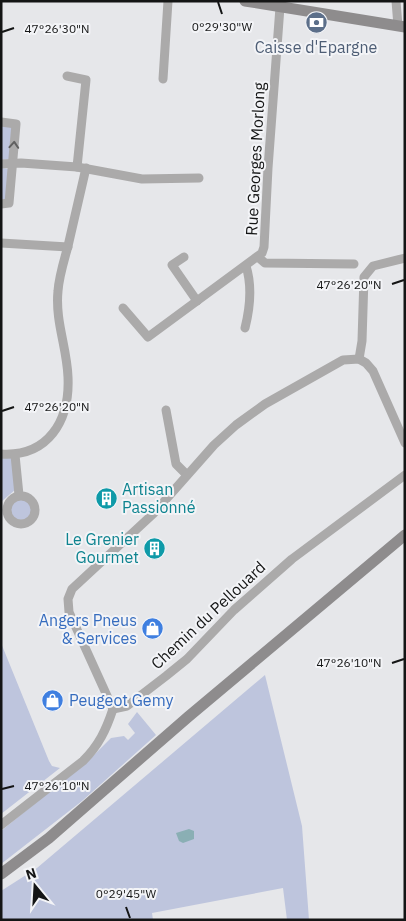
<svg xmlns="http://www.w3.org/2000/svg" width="406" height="921" font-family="'IBM Plex Sans',sans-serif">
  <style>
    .green { fill: #bec5dd }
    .water { fill: #8aafb4 }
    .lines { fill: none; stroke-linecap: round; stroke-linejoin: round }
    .minor { stroke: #abaaaa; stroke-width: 9 }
    .secondary { stroke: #8e8c8d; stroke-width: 11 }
    .oneway { stroke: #606060 }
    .ticks { fill: none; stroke: #141515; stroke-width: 2 }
    .labels { text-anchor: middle; stroke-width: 4; stroke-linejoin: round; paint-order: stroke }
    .service-label { font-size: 16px; fill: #4e5e75; stroke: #f3f4f7 }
    .street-label { font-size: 16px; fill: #141515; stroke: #f3f4f7 }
    .culture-label { font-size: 16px; fill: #0d838f; stroke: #f3f4f7; text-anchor: start }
    .shop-label { font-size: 16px; fill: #366cbe; stroke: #f3f4f7; text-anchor: end }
    .ticks-label { font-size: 12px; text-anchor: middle; fill: #141515; stroke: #f3f4f7; stroke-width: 4; stroke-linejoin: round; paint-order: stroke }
  </style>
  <rect width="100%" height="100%" fill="#e6e7ea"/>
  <g class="green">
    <polygon points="1,124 13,127 10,159 1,160"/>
    <polygon points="1,168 10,169 7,199 1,201"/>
    <polygon points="1,456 10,457 13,461 16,489 1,502"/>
    <circle cx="21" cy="509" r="11"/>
    <polygon points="1,643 49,761 52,766 60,768 1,814"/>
    <polygon points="265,675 302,826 309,920 287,920 283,888 152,913 153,920 1,920 1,891 37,868"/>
    <polygon points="137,712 156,735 82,801 1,864 1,831 92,757 111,738 124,736 128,740 135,733 128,724"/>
  </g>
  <polygon class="water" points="189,829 194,831 194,839 183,843 179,841 176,833"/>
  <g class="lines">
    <g class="minor">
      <polyline points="396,1 398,26"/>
      <polyline points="67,76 86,80 77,167"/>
      <polyline points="163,79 168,1"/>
      <polyline points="1,122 16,124 9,203 1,204"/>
      <polyline points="1,164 21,163 77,167 142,179 199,178"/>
      <polyline points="1,243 68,247"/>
      <polyline points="184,257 172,265 197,301"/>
      <polyline points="258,257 265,263 354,264"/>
      <polyline points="123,308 148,337 262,253 264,247 268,168 280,7"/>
      <path d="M245 328C250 308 252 285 246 266"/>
      <polyline points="359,359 362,341 364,277 373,266 405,258"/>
      <polyline points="166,410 176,464 187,475"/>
      <path d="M1 454C48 457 70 421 68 377 67 348 55 321 58 291 59 276 64 261 68 246 74 220 80 194 86 168"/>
      <polyline points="15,455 19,495"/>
      <circle cx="21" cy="510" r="14"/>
      <polyline points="113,709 69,612 68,599 72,589 153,514 214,445 236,425 265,404 343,360 359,359 366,363 373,371 405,443"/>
      <polyline points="113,709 127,706 166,676 187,659 234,610 292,559 405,475"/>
      <path d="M1 825 83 761C99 745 106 730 113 709"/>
    </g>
    <g class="secondary">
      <polyline points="245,1 405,27"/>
      <polyline points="1,874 49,838 188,717 405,535"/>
    </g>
  </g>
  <defs><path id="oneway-chevron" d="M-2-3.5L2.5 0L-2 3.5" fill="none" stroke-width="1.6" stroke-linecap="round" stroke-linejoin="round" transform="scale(1.25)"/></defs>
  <use class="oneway" href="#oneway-chevron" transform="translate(14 145) rotate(-86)"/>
  <path class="ticks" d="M218 2 222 14M2 32 14 28M392 284 404 280M2 411 14 407M392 663 404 659M2 789 14 786M126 907 130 918"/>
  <defs>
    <symbol id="bank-disc" viewBox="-11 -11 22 22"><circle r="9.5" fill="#5c6f8a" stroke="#f3f4f7"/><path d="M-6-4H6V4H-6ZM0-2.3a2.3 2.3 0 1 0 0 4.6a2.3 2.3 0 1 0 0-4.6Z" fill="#fff"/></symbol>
    <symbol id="building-disc" viewBox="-11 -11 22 22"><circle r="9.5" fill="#0f9aa8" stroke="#f3f4f7"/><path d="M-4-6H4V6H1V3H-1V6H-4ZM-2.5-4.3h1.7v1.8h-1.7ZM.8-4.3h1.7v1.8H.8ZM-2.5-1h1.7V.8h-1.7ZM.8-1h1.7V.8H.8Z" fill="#fff"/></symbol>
    <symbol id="shop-disc" viewBox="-11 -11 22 22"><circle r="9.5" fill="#3f7fe0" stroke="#f3f4f7"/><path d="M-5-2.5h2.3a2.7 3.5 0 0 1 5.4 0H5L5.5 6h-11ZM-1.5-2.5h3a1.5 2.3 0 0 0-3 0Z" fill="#fff"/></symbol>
  </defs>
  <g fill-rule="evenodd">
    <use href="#bank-disc" x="304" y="10" width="25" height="25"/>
    <use href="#building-disc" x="94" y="486" width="25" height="25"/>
    <use href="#building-disc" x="142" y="536" width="25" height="25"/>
    <use href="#shop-disc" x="140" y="616" width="25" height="25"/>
    <use href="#shop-disc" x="40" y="688" width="25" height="25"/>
  </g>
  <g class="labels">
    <g class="service-label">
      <text x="316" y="53">Caisse d'Epargne</text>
    </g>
    <g class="street-label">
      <text transform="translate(255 159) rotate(-87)" y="6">Rue Georges Morlong</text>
      <text transform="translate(208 615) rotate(-43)" y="6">Chemin du Pellouard</text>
    </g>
    <g class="culture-label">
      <text x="122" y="495">Artisan<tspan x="122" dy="18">Passionné</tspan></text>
      <text x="139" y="545" text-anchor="end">Le Grenier<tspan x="139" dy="18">Gourmet</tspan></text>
    </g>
    <g class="shop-label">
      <text x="137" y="626">Angers Pneus<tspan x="137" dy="18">&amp; Services</tspan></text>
      <text x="69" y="706" text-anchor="start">Peugeot Gemy</text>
    </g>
  </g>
  <g class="ticks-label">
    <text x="222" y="31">0°29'30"W</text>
    <text x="57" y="33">47°26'30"N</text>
    <text x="349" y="289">47°26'20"N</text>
    <text x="57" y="411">47°26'20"N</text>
    <text x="349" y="667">47°26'10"N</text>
    <text x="57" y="790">47°26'10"N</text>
    <text x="126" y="898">0°29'45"W</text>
  </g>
  <rect width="406" height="921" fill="none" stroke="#141515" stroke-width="5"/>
  <g transform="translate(35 886) rotate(342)" stroke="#f3f4f7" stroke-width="4" paint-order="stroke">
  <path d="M0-4L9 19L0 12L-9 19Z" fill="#141515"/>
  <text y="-8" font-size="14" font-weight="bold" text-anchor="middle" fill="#141515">N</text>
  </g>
</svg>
